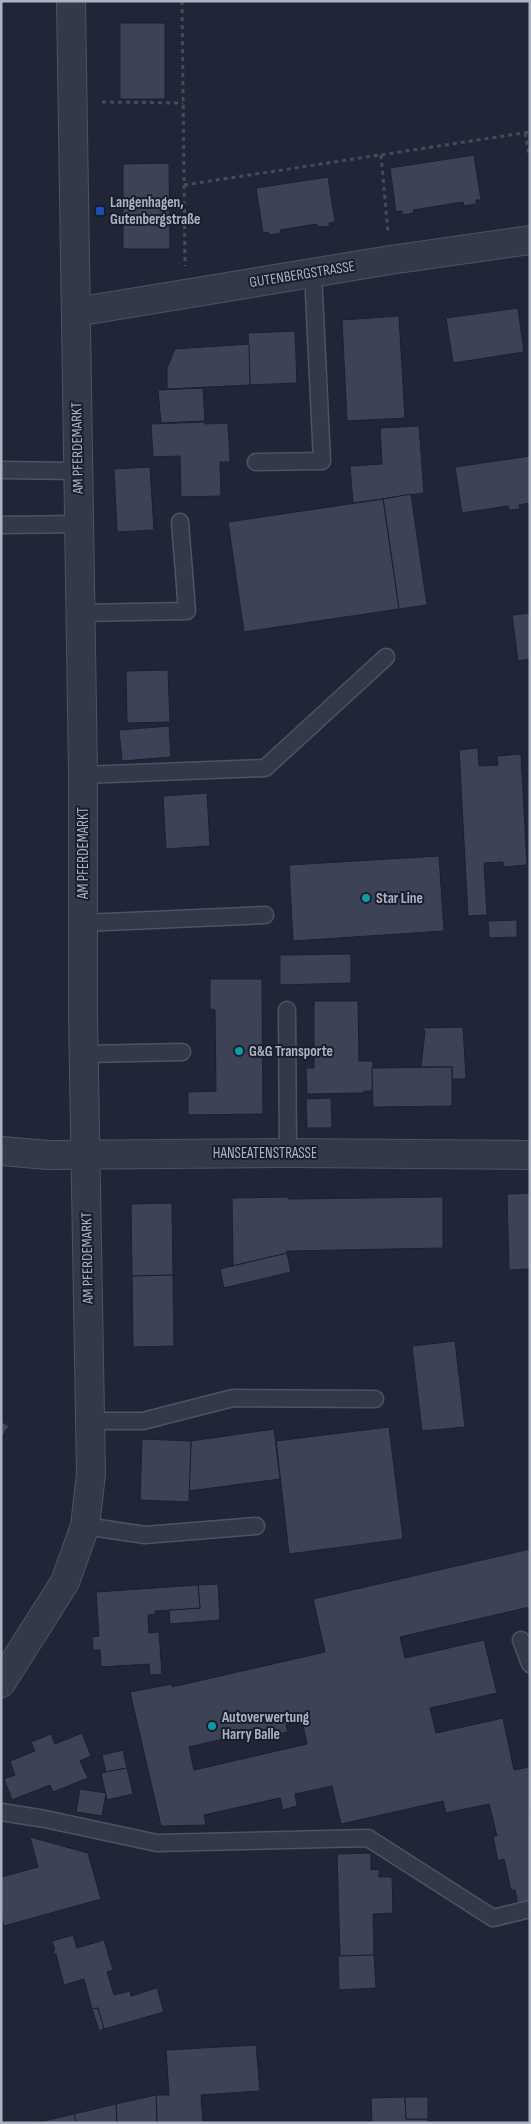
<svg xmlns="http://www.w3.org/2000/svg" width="531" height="2124" font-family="'Sofia Sans Condensed',sans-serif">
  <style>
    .building { fill: #3c4357; stroke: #1b202e; fill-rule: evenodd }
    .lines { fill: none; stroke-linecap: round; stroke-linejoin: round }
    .service-casing { stroke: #4e5362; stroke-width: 19 }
    .minor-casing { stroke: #4e5362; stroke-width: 30 }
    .tertiary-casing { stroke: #4e5362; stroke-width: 30 }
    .path { stroke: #404f55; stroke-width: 3; stroke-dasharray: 4 4; stroke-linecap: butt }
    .service { stroke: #343947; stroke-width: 16 }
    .minor { stroke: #343947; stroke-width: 28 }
    .tertiary { stroke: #343947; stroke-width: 28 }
    .transit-dot { fill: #1a4fb4; stroke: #191e2c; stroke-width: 2 }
    .culture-dot { fill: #0f9aa8; stroke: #191e2c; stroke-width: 2 }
    .labels { text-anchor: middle; stroke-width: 4; stroke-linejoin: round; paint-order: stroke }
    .poi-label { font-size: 15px; font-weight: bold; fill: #aeb3c4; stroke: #191e2c; text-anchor: start }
    .street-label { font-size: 15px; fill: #aeb3c4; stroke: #191e2c }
  </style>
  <rect width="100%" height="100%" fill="#202637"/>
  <g class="building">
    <rect x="120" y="23" width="45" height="76"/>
    <polygon points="474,155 481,200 476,200 476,204 464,206 463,202 413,210 414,213 403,215 402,211 396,212 390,168"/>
    <polygon points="169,163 170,249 123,249 123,164"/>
    <polygon points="328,177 335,222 329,223 330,226 318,227 317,224 280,230 281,233 269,235 268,232 263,233 256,188"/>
    <polygon points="518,308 524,352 453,363 446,318"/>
    <polygon points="399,316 405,418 347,421 342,320"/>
    <polygon points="295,331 297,383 250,385 248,333"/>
    <polygon points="249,344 250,385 167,389 167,368 175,349"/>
    <polygon points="203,388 205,421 161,423 158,390"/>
    <polygon points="205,422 205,424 228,423 230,462 220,462 221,496 181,497 180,456 153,457 151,424"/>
    <polygon points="419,426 424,493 353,503 350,466 382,464 380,428"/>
    <polygon points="530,456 530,503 519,505 520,509 509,510 508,506 462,513 455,467"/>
    <polygon points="150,467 154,530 117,532 114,469"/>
    <polygon points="411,494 427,605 399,609 383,499"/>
    <polygon points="383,499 399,609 244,632 228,522"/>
    <polygon points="530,613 530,659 518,661 512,615"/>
    <polygon points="168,670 170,722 127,723 126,671"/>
    <polygon points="169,726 171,757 122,761 119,730"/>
    <polygon points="478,748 479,766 498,765 497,756 521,754 527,865 503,867 503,862 484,863 487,915 468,916 459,750"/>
    <polygon points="207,793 210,846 166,849 163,796"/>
    <polygon points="439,856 444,931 293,941 289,865"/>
    <polygon points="517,920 517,937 489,938 488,921"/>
    <polygon points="351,954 351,983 280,985 280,955"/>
    <polygon points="210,979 262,979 263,1114 188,1115 188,1092 216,1091 215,1010 210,1009"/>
    <polygon points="314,1001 358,1001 359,1061 373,1061 372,1091 364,1091 364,1093 307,1094 306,1068 314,1068"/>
    <polygon points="463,1027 466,1079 452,1079 452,1067 421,1067 425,1031 422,1028"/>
    <polygon points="452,1067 452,1106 373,1107 372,1068"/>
    <polygon points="331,1098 332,1128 307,1128 306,1099"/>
    <polygon points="530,1193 530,1269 509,1270 507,1194"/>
    <polygon points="288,1197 288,1199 443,1197 443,1248 287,1251 287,1253 233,1266 232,1198"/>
    <polygon points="172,1203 173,1275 132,1276 131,1204"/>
    <polygon points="287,1253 291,1272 224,1288 220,1269"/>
    <polygon points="173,1275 174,1346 133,1347 132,1276"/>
    <polygon points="455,1341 465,1427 422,1431 412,1346"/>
    <polygon points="1,1421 9,1426 1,1438"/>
    <polygon points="389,1427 403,1539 289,1554 276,1441"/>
    <polygon points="274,1429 280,1479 189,1491 191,1441"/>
    <polygon points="142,1439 191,1441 189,1502 140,1500"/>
    <path d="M530 1549V1607L400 1637 405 1658 484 1640 497 1693 430 1708 436 1733 503 1718 514 1770 529 1767 530 1902 518 1905 515 1890H511L504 1859 498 1861 493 1836H497L489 1804 446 1813 443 1801 341 1824 332 1786 295 1794 297 1806 283 1810 280 1798 204 1815 206 1825 161 1826 130 1692 172 1684V1687L325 1652 313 1599ZM302 1721 307 1744 194 1770 189 1747 271 1728 273 1735 288 1732 286 1725Z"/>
    <polygon points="218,1584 220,1620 170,1624 169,1610 200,1608 198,1585"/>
    <polygon points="198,1585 200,1608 155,1611 155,1614 148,1615 149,1633 159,1632 162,1674 150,1675 149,1664 101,1667 100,1650 93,1650 92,1637 99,1636 96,1592"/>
    <polygon points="82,1733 91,1756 80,1761 88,1778 53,1792 50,1785 12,1800 4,1779 15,1775 10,1761 35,1751 31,1742 51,1734 55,1744"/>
    <polygon points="123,1750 127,1768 106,1772 102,1755"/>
    <polygon points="127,1768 133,1794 107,1800 101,1773"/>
    <polygon points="80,1789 106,1793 102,1816 76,1812"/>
    <polygon points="30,1837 88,1853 101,1899 4,1926 1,1917 1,1877 38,1867"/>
    <polygon points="371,1853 371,1870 379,1869 379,1877 392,1877 393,1913 373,1914 374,1955 340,1956 337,1854"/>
    <polygon points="73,1935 77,1948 104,1940 113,1970 107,1972 114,1995 130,1991 131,1996 157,1988 164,2012 104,2029 98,2008 92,2009 84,1979 64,1985 56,1954 54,1954 53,1950 55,1950 52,1941"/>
    <polygon points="374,1955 376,1988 339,1990 338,1956"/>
    <polygon points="98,2008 104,2029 99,2031 92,2009"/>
    <polygon points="256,2045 260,2091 201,2095 203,2123 157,2123 156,2095 169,2095 166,2050"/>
    <polygon points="156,2095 157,2123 117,2123 116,2104"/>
    <polygon points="405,2097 406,2119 428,2119 428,2123 372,2123 371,2098"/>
    <polygon points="405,2097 428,2097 428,2119 406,2119"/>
    <polygon points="116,2104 117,2123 76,2123 74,2114"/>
    <polygon points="74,2114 76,2123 31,2123 40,2122"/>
  </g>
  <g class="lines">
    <defs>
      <g id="service">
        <polyline points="256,462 322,461 313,272"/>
        <polyline points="1,470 78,471"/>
        <polyline points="1,525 79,524"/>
        <polyline points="80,613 187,611 180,522"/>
        <polyline points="83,775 265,768 386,657"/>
        <polyline points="83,923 265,915"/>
        <polyline points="287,1010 288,1153"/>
        <polyline points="84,1054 182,1052"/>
        <polyline points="91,1421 143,1421 233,1398 375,1399"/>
        <polyline points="85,1526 145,1535 256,1526"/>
        <polyline points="521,1640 530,1664"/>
        <polyline points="1,1812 45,1819 157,1843 368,1838 493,1918 530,1909"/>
      </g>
      <g id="minor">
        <polyline points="76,312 390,260 530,240"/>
        <polyline points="1,1151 48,1155 288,1153 530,1155"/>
      </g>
      <polyline id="tertiary" points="1,1683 65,1582 85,1526 91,1474 83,1015 83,775 71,1"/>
    </defs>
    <use href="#service" class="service-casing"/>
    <use href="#minor" class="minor-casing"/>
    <use href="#tertiary" class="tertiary-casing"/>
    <g class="path">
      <polyline points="182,1 185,266"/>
      <polyline points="102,102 183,103"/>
      <polyline points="525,133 530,159"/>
      <polyline points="381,155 388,232"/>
      <polyline points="184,185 530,132"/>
    </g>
    <use href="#service" class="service"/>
    <use href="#minor" class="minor"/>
    <use href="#tertiary" class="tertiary"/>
  </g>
  <rect class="transit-dot" x="95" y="206" width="10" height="10" rx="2.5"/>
  <g class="culture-dot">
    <circle cx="366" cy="898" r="5"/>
    <circle cx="239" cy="1051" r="5"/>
    <circle cx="212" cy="1726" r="5"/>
  </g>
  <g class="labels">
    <g class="poi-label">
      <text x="110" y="207">Langenhagen,<tspan x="110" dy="17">Gutenbergstraße</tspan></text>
      <text x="376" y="903">Star Line</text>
      <text x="249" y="1056">G&amp;G Transporte</text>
      <text x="222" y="1722">Autoverwertung<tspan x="222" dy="17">Harry Balle</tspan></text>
    </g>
    <g class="street-label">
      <text transform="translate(302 274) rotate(-9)" y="5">GUTENBERGSTRASSE</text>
      <text transform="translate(77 448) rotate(-91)" y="5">AM PFERDEMARKT</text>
      <text transform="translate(83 853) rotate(-90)" y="5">AM PFERDEMARKT</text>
      <text x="265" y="1158">HANSEATENSTRASSE</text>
      <text transform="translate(87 1258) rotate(-91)" y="5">AM PFERDEMARKT</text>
    </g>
  </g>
  <rect width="531" height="2124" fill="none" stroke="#aeb3c4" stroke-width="5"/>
</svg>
